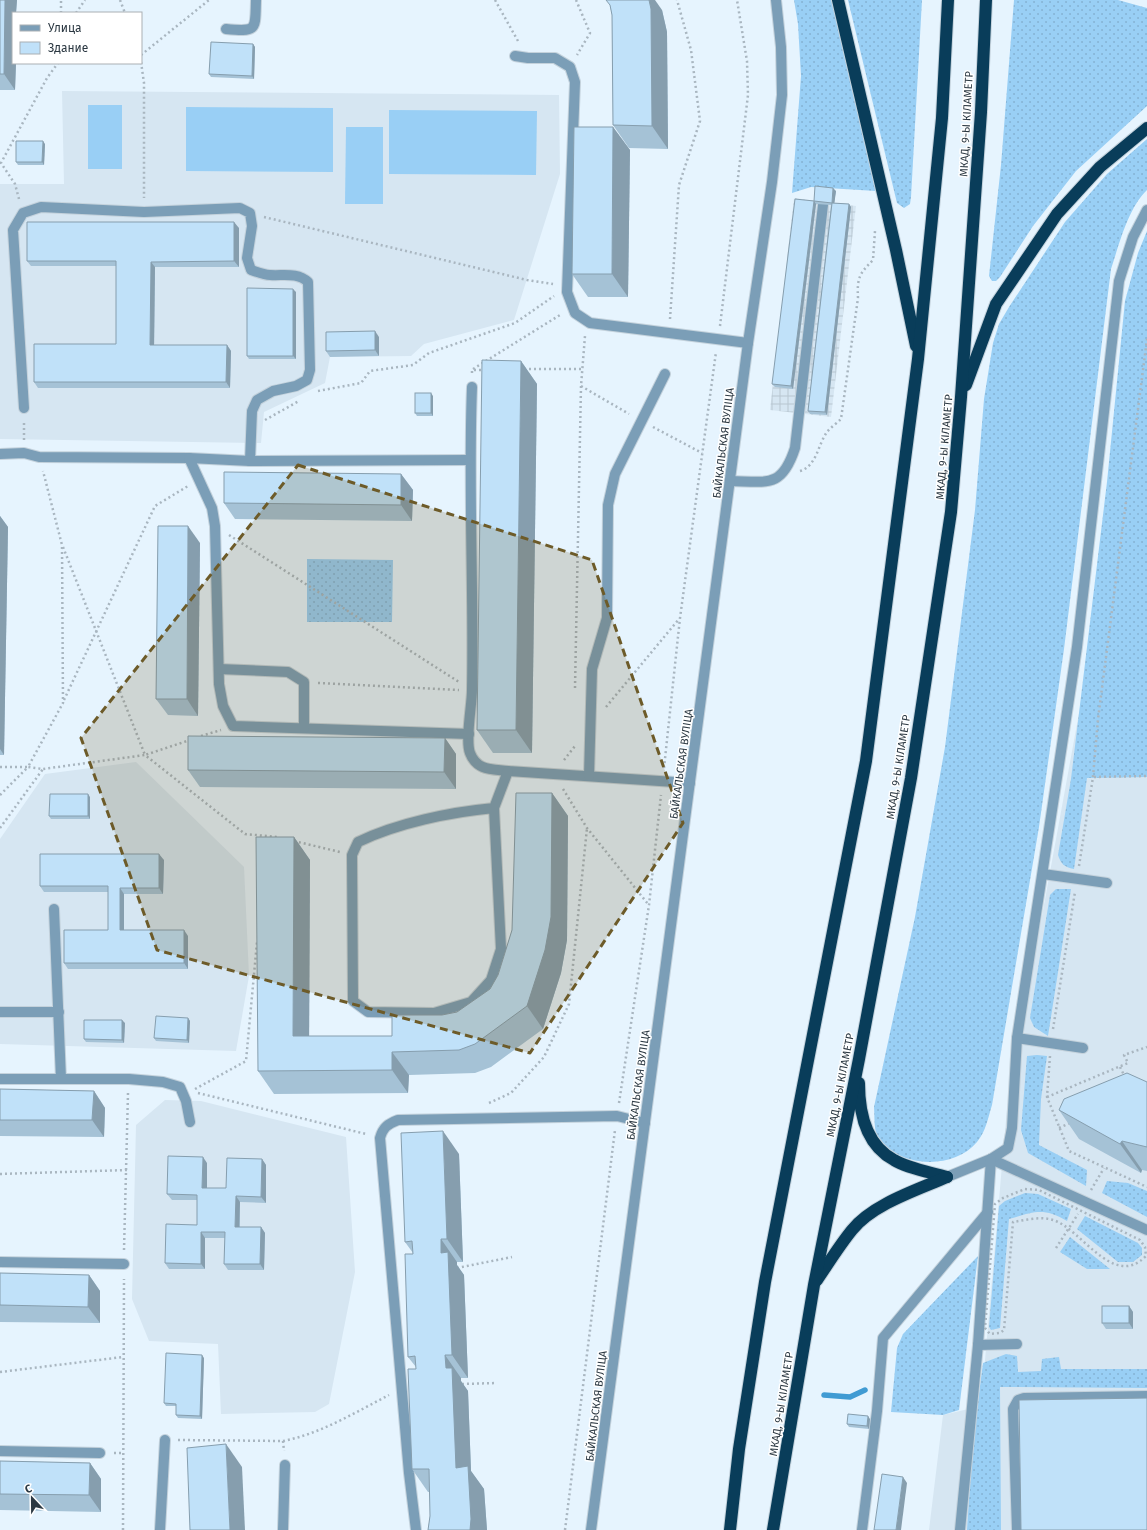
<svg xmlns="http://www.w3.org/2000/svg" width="1147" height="1530" font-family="'Fira Sans',sans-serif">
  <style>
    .built { fill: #d6e6f2 }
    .industrial { fill: url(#industrial-grid) }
    .grass { fill: url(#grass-dots) }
    .pitch { fill: #99cff5 }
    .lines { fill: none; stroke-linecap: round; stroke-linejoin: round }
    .stream { stroke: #409bd3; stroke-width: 5.5 }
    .minor-casing { stroke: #c4d2dc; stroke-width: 12 }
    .highway-casing { stroke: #c4d2dc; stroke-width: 14 }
    .path { stroke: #a9b6c0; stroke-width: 2.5; stroke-dasharray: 2 3; stroke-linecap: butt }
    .minor { stroke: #7b9eb7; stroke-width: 10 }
    .highway { stroke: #093d5a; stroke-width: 12 }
    .wall { fill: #a5c2d6 }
    .shaded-wall { fill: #869eae }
    .building { fill: #c0e1f9; stroke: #869eae }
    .marked { fill: #6d5b29; fill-opacity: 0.2; stroke: #6d5b29; stroke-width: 3; stroke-dasharray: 8 5; stroke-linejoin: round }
    .labels { text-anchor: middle; stroke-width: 3; stroke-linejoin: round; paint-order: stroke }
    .street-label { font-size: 11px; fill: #2b3842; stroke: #fff }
  </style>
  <defs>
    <pattern id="industrial-grid" width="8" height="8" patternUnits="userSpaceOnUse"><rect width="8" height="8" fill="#d6e6f2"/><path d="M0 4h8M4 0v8" fill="none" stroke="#b8c6d1"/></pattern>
    <pattern id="grass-dots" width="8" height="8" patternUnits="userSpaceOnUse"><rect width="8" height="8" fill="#99cff5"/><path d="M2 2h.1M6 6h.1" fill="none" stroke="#84b2d3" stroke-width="1.8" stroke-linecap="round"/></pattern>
  </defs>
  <rect width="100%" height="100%" fill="#e6f4fe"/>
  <g class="built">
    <polygon points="62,91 559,95 560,174 514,320 424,344 411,356 330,357 325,383 264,412 261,443 0,439 0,184 64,184"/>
    <polygon points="1085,680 1147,683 1147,1530 929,1530 943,1415 981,1406 1007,1108"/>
    <polygon points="136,762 244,867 249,976 236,1051 0,1044 0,839 45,774"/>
    <polygon points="165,1100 201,1101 346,1137 355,1272 329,1404 315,1412 221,1414 218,1344 149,1341 132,1299 136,1125"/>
  </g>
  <polygon class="industrial" points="794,198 856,206 831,417 770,410"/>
  <g class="grass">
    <polygon points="794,0 832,0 876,191 811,187 792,193 801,76 798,24"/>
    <polygon points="848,0 922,0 911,197 910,204 904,208 897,203"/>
    <polygon points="1014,0 1118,0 1147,8 1147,106 1076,171 1033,226 1000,277 996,281 992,281 989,276 1001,165"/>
    <path d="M1147 139V190C1128 208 1119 245 1111 269L1064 649 1039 827 992 1105C988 1118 986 1131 977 1142 957 1166 917 1167 893 1152 890 1150 884 1148 882 1145 873 1135 875 1119 874 1107L915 917 945 747 975 510 984 399 993 343 999 324 1009 307 1065 222 1107 174Z"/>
    <path d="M1147 231V777L1087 778 1074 869C1064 867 1061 864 1058 855L1071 779 1107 482 1125 301 1138 253Z"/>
    <polygon points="307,559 393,560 392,622 307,622"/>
    <polygon points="1056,889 1071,889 1048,1036 1034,1027 1030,1018 1050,895"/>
    <polygon points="1037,1055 1047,1056 1041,1099 1039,1145 1087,1170 1086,1186 1028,1153 1021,1130 1027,1056"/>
    <polygon points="1107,1181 1128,1183 1147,1191 1147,1217 1102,1193"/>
    <path d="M1025 1193 1038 1194 1071 1209 1067 1221C1043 1207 1034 1212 1009 1219L1000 1328 991 1330 989 1327 999 1206 1005 1201Z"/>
    <polygon points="1085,1216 1138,1243 1142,1248 1142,1255 1133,1262 1118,1262 1077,1229"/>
    <polygon points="1070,1237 1110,1269 1087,1269 1060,1252"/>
    <polygon points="978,1256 959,1410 943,1415 891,1412 897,1348 903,1334"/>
    <polygon points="1006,1354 1017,1356 1018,1372 1041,1371 1042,1359 1059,1357 1061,1369 1147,1369 1147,1388 1000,1387 1001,1530 967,1530 973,1439 983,1363"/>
  </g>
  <g class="pitch">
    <rect x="88" y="105" width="34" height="64"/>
    <polygon points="186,107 333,108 333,172 186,171"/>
    <polygon points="389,110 537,111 536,175 389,174"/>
    <polygon points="346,127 383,127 383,204 345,204"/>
  </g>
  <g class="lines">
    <polyline class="stream" points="824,1395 850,1397 865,1390"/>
    <defs>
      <g id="minor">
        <path d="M226 29C258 32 255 30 256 0"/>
        <polyline points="515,56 528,58 555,58 570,67 575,82 567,292 575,313 590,323 748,343"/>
        <path d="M472 387C468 488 474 589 472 690 472 705 465 740 470 753 477 771 492 769 508 771L690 783"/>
        <path d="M24 408 13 230 23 213 41 207 144 212 240 208 250 213 252 226 247 258 251 270C257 272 264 275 270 275 283 276 297 272 308 282L310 370 307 380 296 386 273 391 257 400 252 411 250 461"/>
        <polyline points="0,454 24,453 39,457 189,458 250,461 469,460"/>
        <polyline points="189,458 212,508 215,526 219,684 223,706 233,726 469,734"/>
        <path d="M731 481C768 482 782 488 795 448L823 205"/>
        <polyline points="219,669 288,672 304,682 304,728"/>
        <polyline points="589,776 592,669 607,618 608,505 615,474 665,374"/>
        <path d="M494 808C451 812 397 823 358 842L352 855 353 1001 368 1012 434 1013 471 1002 491 980 501 949 494 808 508 771"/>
        <polyline points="1043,874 1107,883"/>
        <polyline points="54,909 61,1079"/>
        <polyline points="0,1012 59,1012"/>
        <polyline points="1017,1038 1083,1048"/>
        <polyline points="0,1079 129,1079 163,1082 180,1087 186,1101 190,1122"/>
        <polyline points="991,1159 1147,1230"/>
        <polyline points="947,1177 991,1159 1008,1148 1012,1128 1017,1038 1077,647 1119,281 1133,237 1147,210"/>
        <polyline points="0,1262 124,1264"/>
        <polyline points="978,1345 1017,1344"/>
        <polyline points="0,1451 100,1453"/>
        <polyline points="160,1530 165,1440"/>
        <polyline points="283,1530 285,1465"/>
        <path d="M416 1530 409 1473 380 1138C383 1127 388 1124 398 1120L617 1116 645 1123"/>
        <polyline points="591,1530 748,343 772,182 782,95 781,47 776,0"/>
        <polyline points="862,1530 877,1411 883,1338 988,1212"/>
        <polyline points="960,1530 978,1345 991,1159"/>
        <polyline points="1017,1530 1013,1409 1018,1400 1024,1398 1147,1396"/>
      </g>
      <g id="highway">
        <polyline points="838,0 896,250 916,346"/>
        <polyline points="966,385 996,304 1057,214 1100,167 1147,128"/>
        <path d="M859 1083C859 1113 866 1145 894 1160 909 1169 930 1172 947 1177"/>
        <path d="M817 1280C828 1264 839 1246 852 1230 873 1204 917 1190 947 1177"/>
        <polyline points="730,1530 739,1449 765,1282 866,761 918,359 942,118 948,0"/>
        <polyline points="773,1530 814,1285 859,1059 911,778 951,512 961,397 981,112 986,0"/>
      </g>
    </defs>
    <use href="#minor" class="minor-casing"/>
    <use href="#highway" class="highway-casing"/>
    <g class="path">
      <polyline points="120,0 125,13"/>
      <polyline points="495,0 518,41"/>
      <polyline points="576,0 590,33 577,55"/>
      <polyline points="61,13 61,0"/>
      <polyline points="76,13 85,0"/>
      <polyline points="141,55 209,0"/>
      <polyline points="141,62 144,83 144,198"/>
      <polyline points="19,199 15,184 1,163 47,78 58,63"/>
      <polyline points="264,217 527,280 553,284"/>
      <polyline points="670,319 679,185 700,121 691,50 677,0"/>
      <polyline points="720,326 748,95 747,61 737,0"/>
      <polyline points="473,369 560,315"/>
      <polyline points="524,369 582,369"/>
      <polyline points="472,373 472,370 483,370"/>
      <polyline points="581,386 629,414"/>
      <polyline points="318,391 361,383 370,371 413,365 429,353 515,323 554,296"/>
      <polyline points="265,420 299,401"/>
      <polyline points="653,427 702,453"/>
      <polyline points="24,440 24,421"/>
      <path d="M800 471C817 466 818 444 827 432 831 427 837 423 841 419L858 298C857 278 859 274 873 260L875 231"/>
      <polyline points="229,535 459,682"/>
      <polyline points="63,547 145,755 190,740"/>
      <polyline points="318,683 459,690"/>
      <polyline points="575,688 581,386 585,336"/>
      <polyline points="64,700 155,506 188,486"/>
      <polyline points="606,707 679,619"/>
      <polyline points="201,736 221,730"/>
      <polyline points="564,760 575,746"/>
      <polyline points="0,767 28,767 63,703 62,545 43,471"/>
      <polyline points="664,768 680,618 716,352"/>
      <polyline points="1094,777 1147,776"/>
      <polyline points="563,789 587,828 648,904"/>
      <polyline points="0,795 28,767 43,769 145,755 245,834 277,837"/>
      <polyline points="0,828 43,769"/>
      <polyline points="294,841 340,852"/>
      <polyline points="1079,866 1093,777 1098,719 1147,339"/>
      <polyline points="1053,1029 1075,892"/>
      <polyline points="1050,1056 1047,1097 1069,1151 1147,1187"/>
      <polyline points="1120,1067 1124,1075"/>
      <polyline points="195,1089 246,1061 257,942"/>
      <polyline points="198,1093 366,1134"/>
      <polyline points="1047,1097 1128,1063 1124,1055 1147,1047"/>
      <polyline points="489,1103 511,1093 544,1057 569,1004 587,828"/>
      <polyline points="619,1103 649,905 661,795"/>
      <polyline points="1059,1128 1070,1123"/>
      <polyline points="0,1174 127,1170"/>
      <path d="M1025 1189 1039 1190 1140 1240 1145 1247 1146 1256C1113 1290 1081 1228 1053 1220 1040 1216 1026 1220 1013 1222L1004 1330 1000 1333 990 1334 985 1328 995 1204 1003 1198Z"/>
      <polyline points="1091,1190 1104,1168"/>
      <polyline points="1056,1248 1078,1214"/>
      <polyline points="124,1250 128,1093"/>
      <polyline points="457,1268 512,1257"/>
      <polyline points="0,1372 123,1357"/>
      <polyline points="462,1384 497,1383"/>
      <path d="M178 1440 283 1441C320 1434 356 1412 389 1395"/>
      <polyline points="283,1441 284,1451"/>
      <polyline points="114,1453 123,1453"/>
      <polyline points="123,1530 124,1279"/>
      <polyline points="565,1530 615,1130"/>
    </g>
    <use href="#minor" class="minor"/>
    <use href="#highway" class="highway"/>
  </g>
  <g class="wall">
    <polygon points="0,0 17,0 16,13 13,13 13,63 16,63 15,90 0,90"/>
    <polygon points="610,6 662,10 667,32 668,149 629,148 613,125 612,15"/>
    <polygon points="253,44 255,47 254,79 211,77 209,74"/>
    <polygon points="613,127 630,150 628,297 588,297 572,274"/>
    <polygon points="45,144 44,165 18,165 16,162"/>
    <polygon points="836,191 834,203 849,204 851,207 827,415 810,414 808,411 831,205 816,204 793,389 775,387 772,384 814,201"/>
    <polygon points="239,228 239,267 155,267 154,345 227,345 231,351 230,388 38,388 34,382 116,344 116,266 31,266 27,261"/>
    <polygon points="296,292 296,359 249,359 247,356"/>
    <polygon points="379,337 379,356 330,357 326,351"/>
    <polygon points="521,361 537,384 532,753 493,753 477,730"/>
    <polygon points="433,396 433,416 417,416 415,413"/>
    <polygon points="401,474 413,490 412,521 235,519 224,503"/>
    <polygon points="0,516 8,527 4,755 0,755"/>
    <polygon points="200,543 198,716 168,715 156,699"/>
    <polygon points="445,738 456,754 456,789 200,787 188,770"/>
    <polygon points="552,793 568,816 567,940 561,973 543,1029 491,1067 475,1073 409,1075 408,1093 274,1094 258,1071 294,837 310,860 309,1036 392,1036 442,1015 457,1012 490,989 498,975 512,930"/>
    <polygon points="90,797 90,819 51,819 49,816"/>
    <polygon points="164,860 163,894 124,894 124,930 188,936 188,969 68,969 64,963 108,930 108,892 44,892 40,886"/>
    <polygon points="188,1018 190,1021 189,1043 156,1041 154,1038"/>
    <polygon points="125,1023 124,1043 86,1042 84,1039"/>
    <polygon points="1147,1082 1147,1171 1142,1170 1141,1173 1079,1139 1059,1110"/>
    <polygon points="0,1089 94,1091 105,1108 104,1137 0,1136"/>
    <polygon points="459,1154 463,1262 457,1262 457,1265 464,1275 468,1378 461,1378 461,1381 468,1391 471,1471 484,1489 487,1530 428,1530 430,1516 430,1492 428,1492 412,1469 416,1369 416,1367 408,1357 413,1253 405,1242"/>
    <polygon points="262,1159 266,1165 266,1203 240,1202 240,1227 261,1227 265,1233 264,1270 228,1270 224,1264 225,1238 205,1238 205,1269 169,1269 165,1263 197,1225 197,1200 172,1200 167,1194 207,1163 207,1188 226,1188"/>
    <polygon points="0,1273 89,1275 100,1291 100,1323 0,1322"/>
    <polygon points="1129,1306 1133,1312 1133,1329 1106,1329 1102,1323"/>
    <polygon points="204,1358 202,1419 178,1418 176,1415 176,1406 166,1406 164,1403"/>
    <polygon points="870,1419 869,1429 849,1427 847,1424"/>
    <polygon points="0,1461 90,1463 101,1479 101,1512 0,1510"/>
  </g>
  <g class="shaded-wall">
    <polygon points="5,0 17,0 16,13 13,13 13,63 16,63 15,90 4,74"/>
    <polygon points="649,0 655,0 662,10 667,32 668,149 652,126"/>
    <polygon points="253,44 255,47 254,79 252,76"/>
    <polygon points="613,127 630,150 628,297 612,274"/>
    <polygon points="43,141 45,144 44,165 42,162"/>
    <polygon points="833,188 836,191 834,206 832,203"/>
    <polygon points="814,201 816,204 793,389 791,386"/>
    <polygon points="849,204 851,207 827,415 825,412"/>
    <polygon points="234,222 239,228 239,267 234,261"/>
    <polygon points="151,262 155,267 154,351 150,345"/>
    <polygon points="293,289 296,292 296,359 293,356"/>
    <polygon points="375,331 379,337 379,356 375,350"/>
    <polygon points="227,345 231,351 230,388 226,382"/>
    <polygon points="521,361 537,384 532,753 516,730"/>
    <polygon points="431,393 433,396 433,416 431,413"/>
    <polygon points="401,474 413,490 412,521 401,505"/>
    <polygon points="0,516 8,527 4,755 0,749"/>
    <polygon points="188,526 200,543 198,716 187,699"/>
    <polygon points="445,738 456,754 456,789 444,772"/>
    <polygon points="552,793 568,816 567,940 561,973 543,1029 527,1006"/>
    <polygon points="88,794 90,797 90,819 88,816"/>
    <polygon points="294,837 310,860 309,1059 293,1036"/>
    <polygon points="159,854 164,860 163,894 159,888"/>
    <polygon points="120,888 124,894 124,936 120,930"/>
    <polygon points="184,930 188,936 188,969 184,963"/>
    <polygon points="188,1018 190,1021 189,1043 187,1040"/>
    <polygon points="122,1020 125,1023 124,1043 122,1040"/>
    <polygon points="392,1052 409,1075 408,1093 392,1070"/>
    <polygon points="94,1091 105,1108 104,1137 92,1120"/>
    <polygon points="443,1131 459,1154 463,1262 447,1239"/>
    <polygon points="1122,1141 1142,1170 1141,1173 1120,1144"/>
    <polygon points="203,1157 207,1163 207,1194 202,1188"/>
    <polygon points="262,1159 266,1165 266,1203 261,1197"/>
    <polygon points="236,1196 240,1202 239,1233 235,1227"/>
    <polygon points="261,1227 265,1233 264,1270 260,1264"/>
    <polygon points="201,1232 205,1238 205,1269 201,1264"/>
    <polygon points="441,1239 457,1262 457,1265 464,1275 468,1378 452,1355 441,1253"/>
    <polygon points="89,1275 100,1291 100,1323 88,1307"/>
    <polygon points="1129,1306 1133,1312 1133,1329 1129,1323"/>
    <polygon points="202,1355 204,1358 202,1419 200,1416"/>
    <polygon points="445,1355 461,1378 461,1381 468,1391 471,1471 484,1489 487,1530 470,1530 456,1468 446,1368"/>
    <polygon points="868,1416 870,1419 869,1429 867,1426"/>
    <polygon points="226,1444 242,1467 245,1530 230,1530"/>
    <polygon points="90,1463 101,1479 101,1512 89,1495"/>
    <polygon points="903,1477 907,1483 901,1530 896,1530"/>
  </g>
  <g class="building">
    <polygon points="0,0 5,0 4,74 0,74"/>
    <polygon points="606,0 649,0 651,9 652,126 613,125 612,15 610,5"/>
    <polygon points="211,42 253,44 252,76 209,74"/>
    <polygon points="574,127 613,127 612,274 572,274"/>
    <polygon points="16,141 43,141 42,162 16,162"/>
    <polygon points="815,186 833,188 832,203 814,201"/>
    <polygon points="795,199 814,201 791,386 772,384"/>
    <polygon points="832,203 849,204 825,412 808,411"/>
    <polygon points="27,222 234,222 234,261 151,262 150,345 227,345 226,382 34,382 34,344 116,344 116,261 27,261"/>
    <polygon points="247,288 293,289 293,356 247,356"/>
    <polygon points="375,331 375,350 326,351 326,332"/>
    <polygon points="482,360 521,361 516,730 477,730"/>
    <rect x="415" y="393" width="16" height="20"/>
    <polygon points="224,472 401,474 401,505 224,503"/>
    <polygon points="158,526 188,526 187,699 156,699"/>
    <polygon points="188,736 445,738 444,772 188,770"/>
    <polygon points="516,793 552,793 551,917 545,950 527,1006 475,1044 459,1050 392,1052 392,1070 258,1071 256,837 294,837 293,1036 392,1036 392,1015 442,1015 457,1012 490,989 498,975 512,930"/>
    <polygon points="50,794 88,794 88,816 49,816"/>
    <polygon points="40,854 159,854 159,888 120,888 120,930 184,930 184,963 64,963 64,930 108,930 108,886 40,886"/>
    <polygon points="156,1016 188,1018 187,1040 154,1038"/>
    <polygon points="84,1020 122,1020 122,1040 84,1039"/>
    <polygon points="1127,1073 1147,1082 1147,1147 1122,1141 1120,1144 1059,1110 1064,1099"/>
    <polygon points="0,1089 94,1091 92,1120 0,1120"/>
    <polygon points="443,1131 447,1239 441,1239 441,1253 448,1252 452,1355 445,1355 446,1368 452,1368 456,1468 468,1466 471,1519 470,1530 428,1530 430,1516 429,1469 412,1469 408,1369 416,1369 415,1356 408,1357 405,1254 413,1254 412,1241 405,1242 401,1133"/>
    <polygon points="168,1156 203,1157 202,1188 226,1188 227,1158 262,1159 261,1197 236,1196 235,1227 261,1227 260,1264 224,1264 225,1232 201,1232 201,1264 165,1263 166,1224 197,1225 197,1195 167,1194"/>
    <polygon points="0,1273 89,1275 88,1307 0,1305"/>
    <rect x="1102" y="1306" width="27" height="17"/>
    <polygon points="166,1353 202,1355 200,1416 176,1415 176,1404 164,1403"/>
    <polygon points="1147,1398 1147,1530 1021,1530 1019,1400"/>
    <polygon points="848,1414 868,1416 867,1426 847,1424"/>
    <polygon points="226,1444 230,1530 190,1530 187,1448"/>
    <polygon points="0,1461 90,1463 89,1495 0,1494"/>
    <polygon points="882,1474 903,1477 896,1530 874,1530"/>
  </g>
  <path class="marked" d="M298 465 592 560 683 823 530 1053 157 950 81 738Z"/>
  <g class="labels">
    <g class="street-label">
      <text transform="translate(966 124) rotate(-87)" y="4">МКАД, 9-Ы КІЛАМЕТР</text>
      <text transform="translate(723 443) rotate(-83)" y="4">БАЙКАЛЬСКАЯ ВУЛІЦА</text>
      <text transform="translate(944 447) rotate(-85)" y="4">МКАД, 9-Ы КІЛАМЕТР</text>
      <text transform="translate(681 764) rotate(-82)" y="4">БАЙКАЛЬСКАЯ ВУЛІЦА</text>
      <text transform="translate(898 767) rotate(-81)" y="4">МКАД, 9-Ы КІЛАМЕТР</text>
      <text transform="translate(638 1085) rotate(-82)" y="4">БАЙКАЛЬСКАЯ ВУЛІЦА</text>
      <text transform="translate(840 1085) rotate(-79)" y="4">МКАД, 9-Ы КІЛАМЕТР</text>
      <text transform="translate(781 1404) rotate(-81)" y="4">МКАД, 9-Ы КІЛАМЕТР</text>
      <text transform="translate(596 1406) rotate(-83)" y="4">БАЙКАЛЬСКАЯ ВУЛІЦА</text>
    </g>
  </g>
  <rect x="12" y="12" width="130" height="52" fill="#ffffff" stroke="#aaafb3"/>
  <rect x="20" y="25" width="20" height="6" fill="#7b9eb7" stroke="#aaafb3"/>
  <text x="48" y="32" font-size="12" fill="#2b3842">Улица</text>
  <rect x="20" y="42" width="20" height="12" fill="#c0e1f9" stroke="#aaafb3"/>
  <text x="48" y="52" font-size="12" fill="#2b3842">Здание</text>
  <g transform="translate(32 1498) rotate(338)" stroke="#ffffff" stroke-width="3" paint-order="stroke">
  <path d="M0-3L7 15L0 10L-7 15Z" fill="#2b3842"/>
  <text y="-6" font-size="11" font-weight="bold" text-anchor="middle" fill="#2b3842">С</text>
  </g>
</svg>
